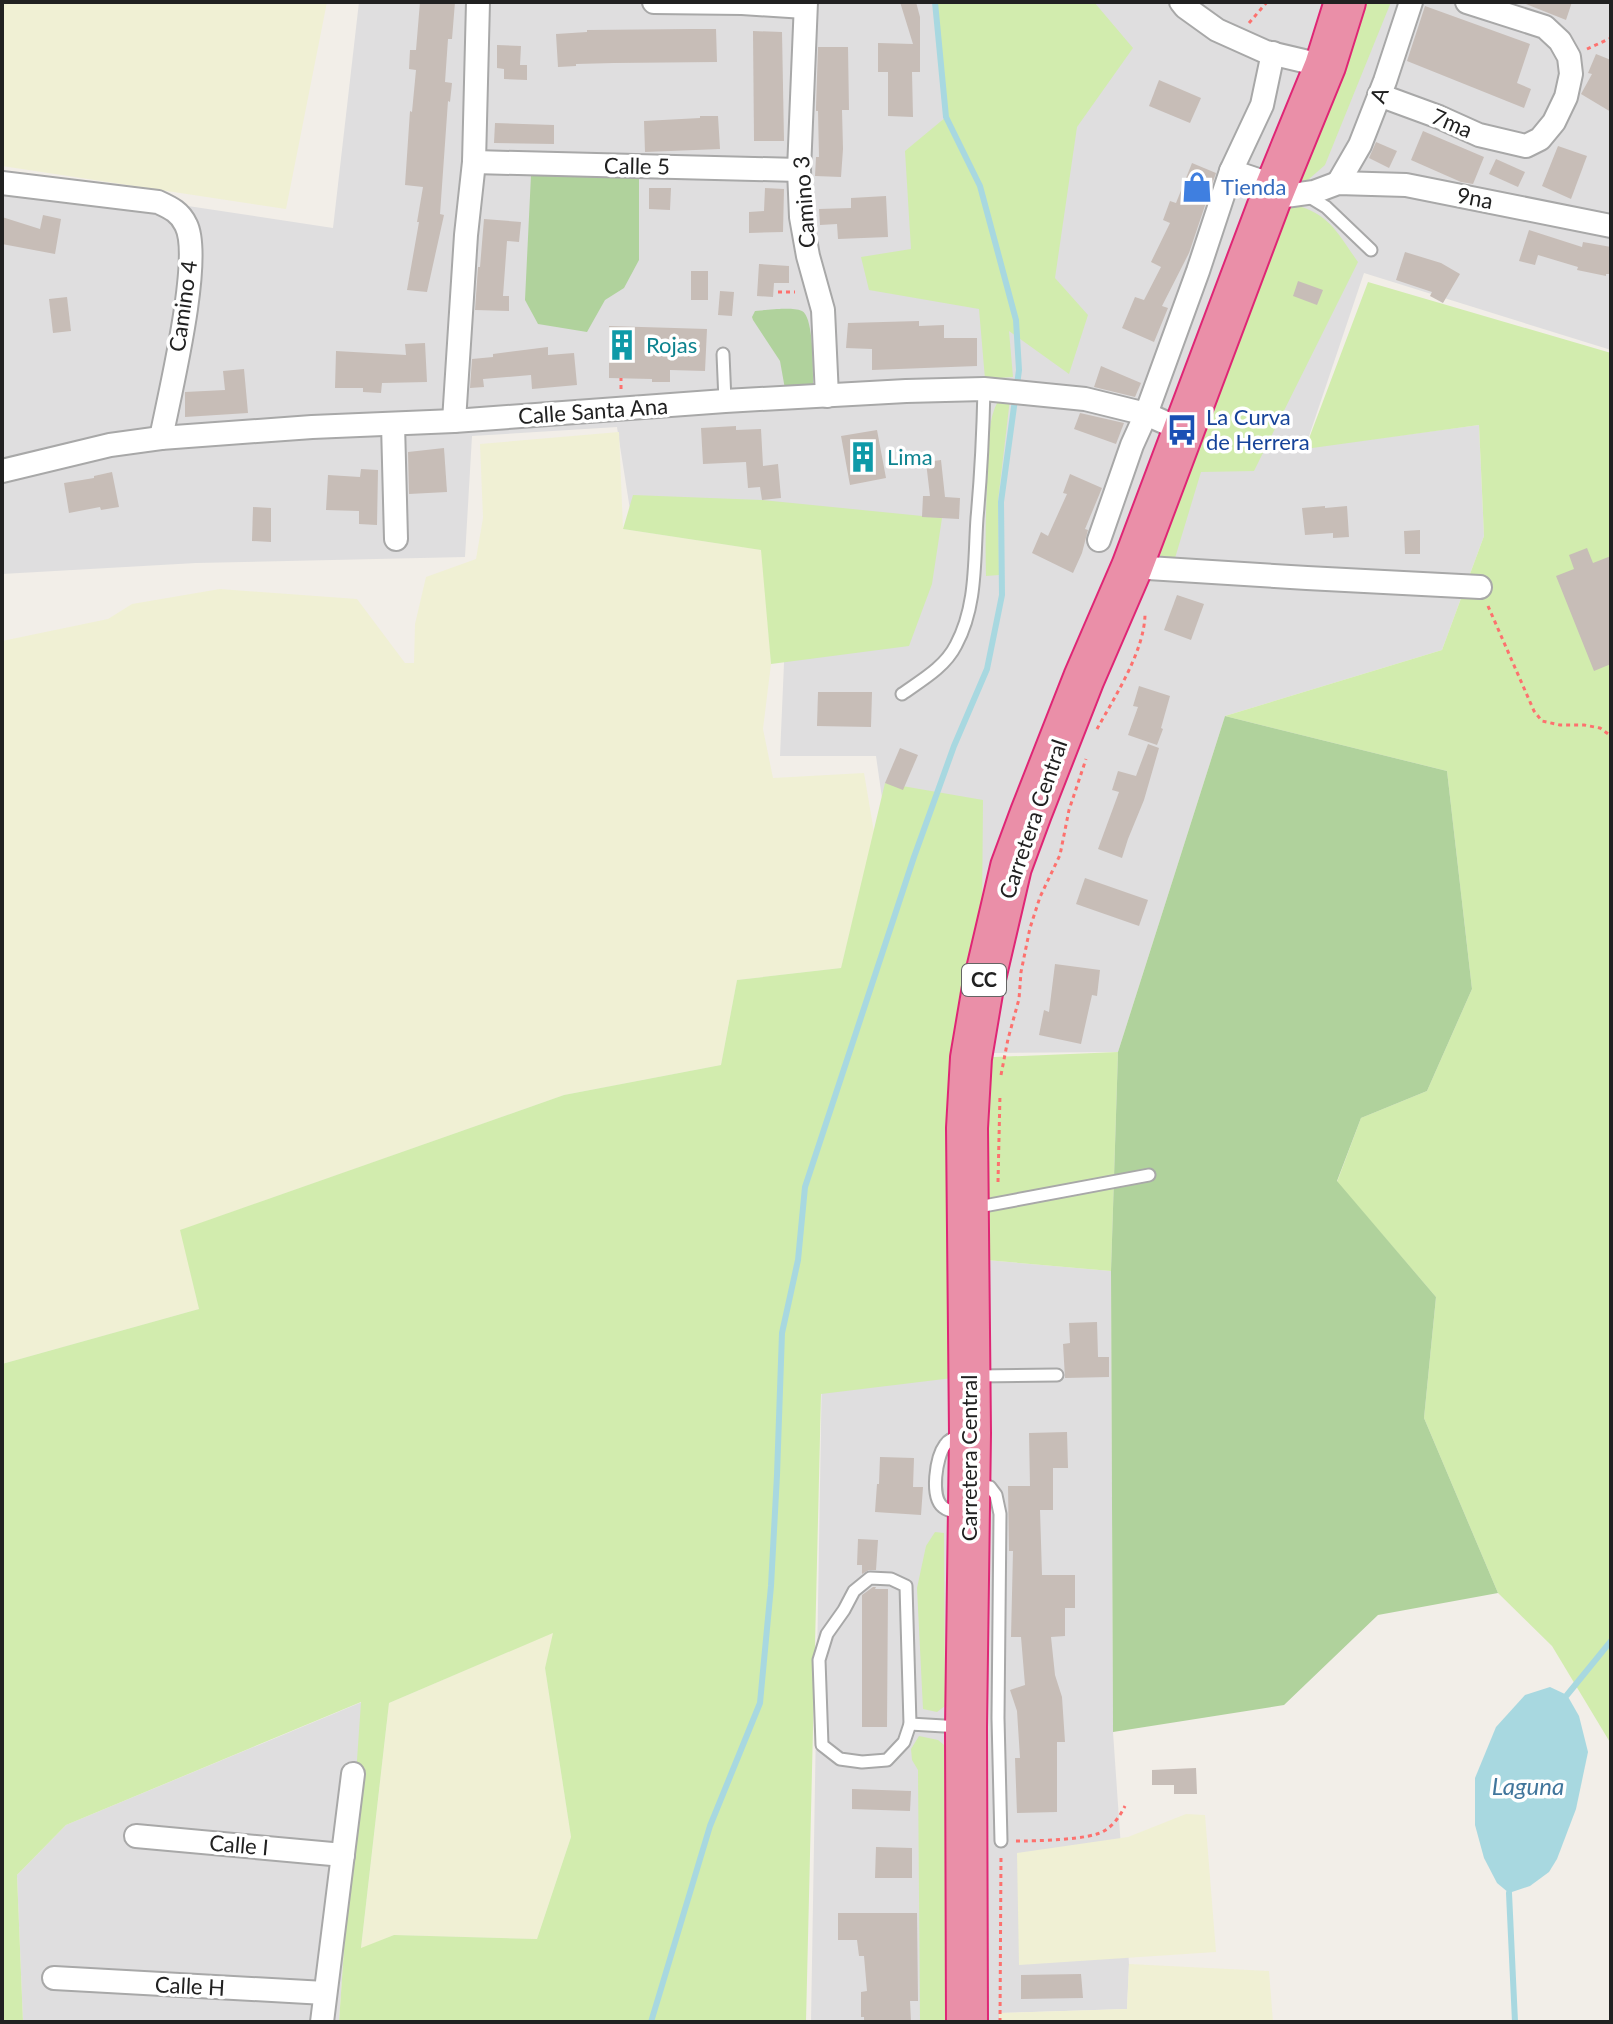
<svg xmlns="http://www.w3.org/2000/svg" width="1613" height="2024" font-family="Lato,sans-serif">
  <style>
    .residential { fill: #dfdedf }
    .farmland { fill: #f0f0d4 }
    .grass { fill: #d2ecae; fill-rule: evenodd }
    .forest { fill: #b0d29c }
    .water { fill: #a8d8e0 }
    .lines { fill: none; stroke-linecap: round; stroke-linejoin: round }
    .stream { stroke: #a8d8e0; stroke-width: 6 }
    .building { fill: #c7bdb7 }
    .lane-casing { stroke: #a8a8a8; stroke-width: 15 }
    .street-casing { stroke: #a8a8a8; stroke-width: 26 }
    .highway-casing { stroke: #df2675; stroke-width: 44 }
    .path { stroke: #fd716e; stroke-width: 3; stroke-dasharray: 4 4; stroke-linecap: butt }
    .lane { stroke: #fff; stroke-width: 11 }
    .street { stroke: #fff; stroke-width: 22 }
    .highway { stroke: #ea8fa8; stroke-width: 40 }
    .labels { text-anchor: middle; stroke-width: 7; stroke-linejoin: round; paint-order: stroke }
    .shield { fill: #fff; stroke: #646464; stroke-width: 2 }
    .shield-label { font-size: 20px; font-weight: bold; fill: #212121 }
    .street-label { font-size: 22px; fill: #212121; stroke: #fff }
    .shop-label { font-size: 22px; fill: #366cbe; stroke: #fff; text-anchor: start }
    .culture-label { font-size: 22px; fill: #0d838f; stroke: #fff; text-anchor: start }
    .transit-label { font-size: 22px; fill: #164399; stroke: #fff; text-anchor: start }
    .water-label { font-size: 24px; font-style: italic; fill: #41769c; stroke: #fff }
  </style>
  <rect width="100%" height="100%" fill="#f2eee8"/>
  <g class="residential">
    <polygon points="359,2 1611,2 1611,350 1364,273 1305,448 1479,425 1484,536 1442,650 1225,716 1118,1052 993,1053 974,1259 1111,1271 1113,1732 1129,1964 1127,2009 1000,2013 999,2022 811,2022 823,1306 882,798 876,756 780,756 789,547 631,516 617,427 472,436 465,557 196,563 2,574 2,178 333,228"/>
    <polygon points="362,1702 339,2022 23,2022 17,1875 66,1825"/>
  </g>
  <g class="farmland">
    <polygon points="2,2 327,2 286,209 2,166"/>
    <polygon points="619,432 623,529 762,550 771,664 763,729 773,778 864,773 874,832 841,968 737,980 721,1065 564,1095 181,1230 199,1309 2,1364 2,641 108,619 132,604 220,589 357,599 405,663 414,663 415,624 426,577 476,559 483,518 480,444"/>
    <polygon points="554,1632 545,1668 571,1837 537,1939 394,1935 361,1949 389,1703"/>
    <polygon points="1186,1814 1205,1815 1216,1952 1019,1965 1017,1853 1128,1837"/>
    <polygon points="1129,1964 1269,1971 1273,2022 999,2022 999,2013 1127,2009"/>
  </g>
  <g class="grass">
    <polygon points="935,2 1094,2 1133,48 1077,127 1055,278 1088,315 1069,374 1009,331 1013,377 985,379 979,309 869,290 861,257 911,249 905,151 946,117"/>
    <polygon points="1357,2 1391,2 1325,165 1301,186 1290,187"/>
    <path d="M1295 205C1330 214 1338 234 1358 262L1254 471 1201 472 1175 558 1154 559 1277 207Z"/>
    <polygon points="1368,282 1611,353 1611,1744 1552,1646 1498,1593 1424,1418 1436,1297 1337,1182 1361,1118 1427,1091 1472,989 1447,771 1225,716 1442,650 1484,536 1479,425 1305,449"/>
    <path d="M1010 399 998 501 999 575 986 576C985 538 986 500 988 462 989 442 988 419 998 401Z"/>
    <polygon points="633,495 762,500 942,518 932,584 909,646 771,664 761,550 623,529"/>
    <path d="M885 783 983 800 982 916 971 1058 1118 1052 1111 1271 974 1259 969 1376 821 1394 806 2022H339L361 1702 66 1825 17 1875 23 2022H2V1364L199 1309 180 1230 564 1095 721 1065 737 980 841 968ZM553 1633 545 1668 571 1837 537 1939 394 1935 361 1948 389 1703Z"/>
    <polygon points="935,1532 944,1533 945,1706 937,1712 923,1709 917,1588 926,1546"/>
    <polygon points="919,1736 938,1740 944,1745 946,1768 948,2022 920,2022 918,1770 912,1760 911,1749"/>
  </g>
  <g class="forest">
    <polygon points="531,175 639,175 639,260 624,288 605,300 587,332 538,324 525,300"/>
    <path d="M777 309C784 309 795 308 802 311 814 317 813 371 813 385L812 387 785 389 780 361 753 320 752 317 755 311Z"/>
    <polygon points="1225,716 1447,771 1472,989 1427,1091 1361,1118 1337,1181 1436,1297 1424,1418 1498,1593 1378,1615 1284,1705 1113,1732 1111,1271 1118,1052"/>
  </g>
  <polygon class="water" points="1550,1687 1567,1695 1579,1716 1588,1752 1576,1809 1557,1859 1549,1872 1530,1886 1509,1893 1497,1883 1484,1858 1475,1825 1475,1778 1496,1727 1525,1695"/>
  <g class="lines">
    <g class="stream">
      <polyline points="1567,1695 1611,1641"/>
      <polyline points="1509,1893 1515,2022"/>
      <polyline points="651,2022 710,1826 760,1703 771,1586 777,1475 782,1333 798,1260 805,1187 914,857 954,746 987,669 1002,595 1001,502 1019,370 1016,320 980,186 946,117 935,2"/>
    </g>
  </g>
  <g class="building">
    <polygon points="420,2 455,2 452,39 448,39 445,82 452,83 450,102 448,101 440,214 444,215 427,292 407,290 419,222 417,222 423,187 405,185 410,111 412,112 416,70 409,69 410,50 416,50"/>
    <polygon points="900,2 916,2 920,17 920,72 912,72 913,117 888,116 888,72 878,72 878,43 913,44"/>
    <polygon points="1521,2 1572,2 1566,20"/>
    <polygon points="1425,6 1530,44 1517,83 1531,89 1524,108 1407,61"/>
    <polygon points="690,29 716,29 717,62 614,63 576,64 576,66 558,67 556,34 587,32 587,30"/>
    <polygon points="753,31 782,32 784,141 754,141"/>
    <polygon points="497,45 521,46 520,65 527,65 527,80 504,79 504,69 497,68"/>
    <polygon points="818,47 848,47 849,110 842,110 843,149 841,177 815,176 816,157 819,157 818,111 816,111 816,107"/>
    <polygon points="1596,54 1611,60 1611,112 1581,94 1592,74 1588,73"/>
    <polygon points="1159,80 1201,98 1190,123 1149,106"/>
    <polygon points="700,116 718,116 720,149 645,152 644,121 700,118"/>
    <polygon points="495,123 554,125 554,144 494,143"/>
    <polygon points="1423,131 1484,157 1473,184 1461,182 1411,160"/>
    <polygon points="1376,142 1397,151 1389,168 1369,158"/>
    <polygon points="1558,146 1587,156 1571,199 1542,186"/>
    <polygon points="1496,159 1525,172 1518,187 1489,174"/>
    <polygon points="1192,163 1216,173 1189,253 1162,306 1168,308 1154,342 1122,328 1135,297 1144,300 1161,267 1151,262 1170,223 1163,220 1170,201 1176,203"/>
    <polygon points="649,188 671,188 670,210 649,209"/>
    <polygon points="765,188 784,189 783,232 749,233 749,212 764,211"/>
    <polygon points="886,196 888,237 838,239 837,224 820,225 819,209 851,208 851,198"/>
    <polygon points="43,215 61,219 55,254 2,244 2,217 40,229"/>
    <polygon points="484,219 521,222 519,242 507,241 503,296 509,296 509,311 475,310 478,267 480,267"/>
    <polygon points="1529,230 1582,247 1583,242 1611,247 1611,274 1606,274 1606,276 1577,270 1578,267 1538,255 1535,265 1519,261"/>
    <polygon points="1405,252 1441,263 1460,274 1443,303 1430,296 1432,292 1396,280"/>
    <polygon points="759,264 789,266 789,283 774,283 773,297 757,296"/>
    <rect x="691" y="271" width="17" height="29"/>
    <polygon points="1298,281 1323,290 1317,305 1293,296"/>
    <polygon points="720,291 734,292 732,316 718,315"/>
    <polygon points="67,297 71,331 53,333 49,299"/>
    <polygon points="919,321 919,326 944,325 944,338 977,338 977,366 872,370 872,349 846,348 848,323"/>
    <polygon points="609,326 707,329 705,371 670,370 670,382 652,382 652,379 609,378"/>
    <polygon points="425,343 427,382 382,383 381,393 363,392 363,388 335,388 336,351 406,355 405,344"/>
    <polygon points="548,347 548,355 574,353 577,385 532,389 531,375 483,379 484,387 470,388 472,359 493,357 493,354"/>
    <polygon points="1101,366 1141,383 1135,397 1094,387"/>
    <polygon points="244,369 248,413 185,417 185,392 225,390 223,371"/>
    <polygon points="1080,413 1124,423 1116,444 1074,429"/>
    <polygon points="736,426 736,430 761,429 763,466 778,464 781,498 762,500 760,487 748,488 746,462 703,464 701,428"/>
    <polygon points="877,430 886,478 850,485 841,436"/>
    <polygon points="444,448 447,492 409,494 408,452"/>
    <polygon points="941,460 945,497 960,498 959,519 922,517 923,496 930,496 926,462"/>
    <polygon points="361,469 378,470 377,525 359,524 359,511 326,510 328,475 360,477"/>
    <polygon points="112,472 119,507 101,510 100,507 69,513 64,483 94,478 94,476"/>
    <polygon points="1070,474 1102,488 1085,529 1088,530 1082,553 1073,573 1032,553 1041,532 1048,536 1067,494 1063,493"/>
    <polygon points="1325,506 1325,508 1347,506 1349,537 1333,538 1333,533 1305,535 1302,508"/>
    <polygon points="253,507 271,508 271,542 252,541"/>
    <polygon points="1420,530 1420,554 1405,554 1404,531"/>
    <polygon points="1587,548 1593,563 1611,556 1611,664 1594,671 1556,576 1574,569 1569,555"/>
    <polygon points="1177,595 1204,604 1191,640 1164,630"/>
    <polygon points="1139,686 1170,696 1161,728 1163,729 1157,745 1128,735 1138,707 1133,706"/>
    <polygon points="818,692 872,692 871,727 817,726"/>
    <polygon points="1148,744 1159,748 1144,800 1128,839 1122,858 1098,849 1119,792 1112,790 1118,771 1136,776"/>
    <polygon points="900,748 918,755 903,790 885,783"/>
    <polygon points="1085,878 1148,900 1139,926 1076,904"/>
    <polygon points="1055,964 1100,970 1097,996 1092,995 1081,1044 1039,1035 1044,1010 1049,1012"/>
    <polygon points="1097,1322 1098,1357 1109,1357 1109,1377 1065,1378 1063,1344 1070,1343 1069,1323"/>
    <polygon points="1067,1432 1068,1468 1053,1468 1053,1510 1040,1510 1042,1575 1075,1575 1075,1608 1065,1608 1065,1636 1051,1637 1055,1675 1062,1697 1065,1742 1057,1742 1057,1812 1017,1813 1015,1758 1020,1758 1017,1711 1010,1690 1025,1685 1021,1637 1011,1637 1013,1551 1009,1551 1008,1486 1030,1486 1029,1433"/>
    <polygon points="880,1457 914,1458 913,1487 923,1487 921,1515 875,1512 877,1484 879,1484"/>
    <polygon points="858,1539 878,1540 876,1570 869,1570 862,1574 862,1565 857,1565"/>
    <polygon points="873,1587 876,1587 875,1589 888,1589 887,1727 862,1727 862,1595"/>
    <polygon points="1196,1768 1197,1794 1174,1794 1174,1785 1152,1785 1152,1770"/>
    <polygon points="852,1789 911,1791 910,1811 852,1809"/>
    <polygon points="876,1847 912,1848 912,1878 875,1878"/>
    <polygon points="838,1913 917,1913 918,2001 910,2001 911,2022 864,2022 864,2017 861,2017 861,1992 867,1991 864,1956 859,1956 857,1940 838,1940"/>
    <polygon points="1081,1974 1083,1998 1021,1999 1021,1975"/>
  </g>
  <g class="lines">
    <defs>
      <g id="lane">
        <polyline points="1308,196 1326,207 1371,250"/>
        <polyline points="723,354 725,401"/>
        <path d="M902 694C922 680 945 667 956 645 977 606 974 561 977 518 981 475 983 433 984 389"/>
        <polyline points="973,1208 1149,1175"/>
        <polyline points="977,1376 1057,1375"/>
        <path d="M962 1436C955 1437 949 1439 945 1445 936 1457 930 1497 943 1507 949 1512 956 1512 962 1513"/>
        <polyline points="978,1485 990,1487 996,1495 1000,1514 998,1718 1001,1841"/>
        <polygon points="870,1578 891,1579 906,1586 910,1724 904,1742 887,1760 862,1762 840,1759 822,1745 819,1660 827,1634 844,1610 854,1591"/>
        <polyline points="910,1724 961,1727"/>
      </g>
      <g id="street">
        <polyline points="654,2 742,3 805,7"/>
        <polyline points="806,2 799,170 801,217 808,256 823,310 827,396"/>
        <polyline points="1181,2 1185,7 1217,30 1266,52 1325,66"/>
        <polyline points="1379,95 1439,117 1479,135 1526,146 1540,139 1554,122 1566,97 1571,74 1569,57 1560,41 1545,27 1467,2"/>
        <polyline points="474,162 799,170"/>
        <polyline points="1231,171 1276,186"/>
        <path d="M2 183 158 202C171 208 180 212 186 225 203 258 169 397 161 438"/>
        <polyline points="1338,183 1360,145 1385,81 1411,2"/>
        <polyline points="1271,198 1314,192 1338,183 1406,185 1611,226"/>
        <polyline points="454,421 466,235 474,162 478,2"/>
        <polyline points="393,424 396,539"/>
        <polyline points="2,471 110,445 161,438 312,427 454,421 725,401 906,391 984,389 1085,399 1146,414 1182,430"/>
        <polyline points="1099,540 1132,445 1146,414 1198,271 1231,171 1262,105 1273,53"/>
        <polyline points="1132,567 1307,578 1480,587"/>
        <polyline points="136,1836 343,1855"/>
        <polyline points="54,1978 325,1993"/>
        <polyline points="322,2022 353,1774"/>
      </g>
      <polyline id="highway" points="967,2022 966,1728 970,1433 967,1128 971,1058 983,987 1011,867 1031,813 1084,678 1132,567 1271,198 1325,66 1345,2"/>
    </defs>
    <use href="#lane" class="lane-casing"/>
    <use href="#street" class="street-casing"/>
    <use href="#highway" class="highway-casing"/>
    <g class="path">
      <polyline points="1249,23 1267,2"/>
      <polyline points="1587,49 1611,38"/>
      <polyline points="778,292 795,292"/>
      <polyline points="621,389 621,378"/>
      <polyline points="1488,606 1534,711 1542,721 1560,725 1584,725 1600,728 1611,736"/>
      <path d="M1097 729C1114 698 1144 652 1145 615"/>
      <polyline points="1001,1075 1008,1039 1019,999 1021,972 1030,928 1040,897 1060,855 1069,810 1086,759"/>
      <polyline points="998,1182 1000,1094"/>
      <path d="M1016 1841C1034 1841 1090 1840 1104 1831 1114 1825 1120 1816 1125 1806"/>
      <polyline points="1000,2022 1001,1854"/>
    </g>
    <use href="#lane" class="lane"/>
    <use href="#street" class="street"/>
    <use href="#highway" class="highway"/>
  </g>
  <defs>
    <symbol id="shop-bare" viewBox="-9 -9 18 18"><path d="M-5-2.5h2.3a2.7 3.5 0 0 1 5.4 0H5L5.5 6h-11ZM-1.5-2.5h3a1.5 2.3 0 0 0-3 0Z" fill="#3f7fe0" stroke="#fff" stroke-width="2.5" paint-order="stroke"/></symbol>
    <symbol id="building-bare" viewBox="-9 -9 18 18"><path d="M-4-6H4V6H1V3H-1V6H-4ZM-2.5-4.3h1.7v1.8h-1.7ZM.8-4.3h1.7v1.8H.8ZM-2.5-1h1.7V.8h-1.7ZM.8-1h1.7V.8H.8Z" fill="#0f9aa8" stroke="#fff" stroke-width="2.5" paint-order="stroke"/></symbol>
    <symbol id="bus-bare" viewBox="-9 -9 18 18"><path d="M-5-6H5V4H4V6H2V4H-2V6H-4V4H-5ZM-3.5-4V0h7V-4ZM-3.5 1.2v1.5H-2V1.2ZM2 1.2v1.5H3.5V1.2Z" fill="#1a4fb4" stroke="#fff" stroke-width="2.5" paint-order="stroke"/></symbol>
  </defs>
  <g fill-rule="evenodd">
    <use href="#shop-bare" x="1175" y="165" width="44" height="44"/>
    <use href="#building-bare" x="600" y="323" width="44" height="44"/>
    <use href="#bus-bare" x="1160" y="408" width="44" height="44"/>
    <use href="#building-bare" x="841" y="435" width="44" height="44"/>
  </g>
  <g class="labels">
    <rect class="shield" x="962" y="964" width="44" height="32" rx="6"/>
    <g class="shield-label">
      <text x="984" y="987">CC</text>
    </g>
    <g class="street-label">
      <text transform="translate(1379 95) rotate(-69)" y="8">A</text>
      <text transform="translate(1452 123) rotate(23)" y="8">7ma</text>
      <text transform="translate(637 166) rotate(1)" y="8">Calle 5</text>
      <text transform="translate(1475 198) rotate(11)" y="8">9na</text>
      <text transform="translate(804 202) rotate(-94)" y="8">Camino 3</text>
      <text transform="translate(183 306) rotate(-82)" y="8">Camino 4</text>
      <text transform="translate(593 411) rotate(-4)" y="8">Calle Santa Ana</text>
      <text transform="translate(1033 819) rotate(-71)" y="8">Carretera Central</text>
      <text transform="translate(969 1458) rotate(-90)" y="8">Carretera Central</text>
      <text transform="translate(239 1845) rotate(5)" y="8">Calle I</text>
      <text transform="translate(190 1986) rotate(3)" y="8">Calle H</text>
    </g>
    <g class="shop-label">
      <text x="1221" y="195">Tienda</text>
    </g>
    <g class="culture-label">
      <text x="646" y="353">Rojas</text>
      <text x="887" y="465">Lima</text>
    </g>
    <g class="transit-label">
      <text x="1206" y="425">La Curva<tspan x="1206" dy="25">de Herrera</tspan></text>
    </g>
    <g class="water-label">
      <text x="1528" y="1795">Laguna</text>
    </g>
  </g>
  <rect width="1613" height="2024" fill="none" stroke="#212121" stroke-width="8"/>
</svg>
